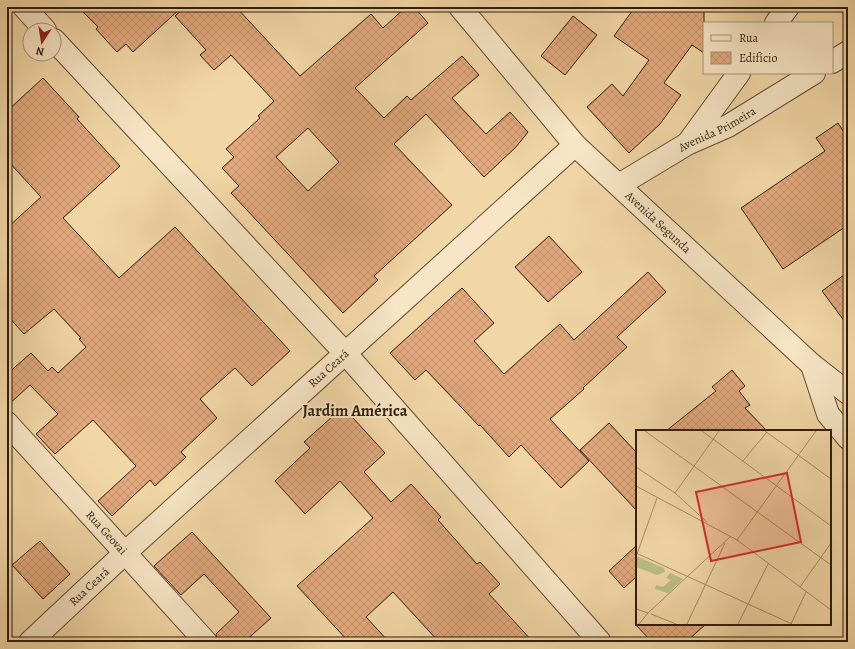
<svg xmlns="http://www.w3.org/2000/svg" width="855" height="649" font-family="Alegreya,serif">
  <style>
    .building { fill: url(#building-cross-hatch); stroke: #2f1c0c; fill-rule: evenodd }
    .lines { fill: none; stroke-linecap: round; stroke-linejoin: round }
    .street-casing { stroke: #604b32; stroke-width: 24 }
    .street { stroke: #f7e5c5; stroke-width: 22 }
    .labels { text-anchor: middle; stroke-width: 4; stroke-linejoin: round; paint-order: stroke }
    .street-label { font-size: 12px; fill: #2f1c0c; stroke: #f7e5c5 }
    .district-label { font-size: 16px; font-weight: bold; fill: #2f1c0c; stroke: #f7e5c5 }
    .inset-road { fill: none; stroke: #a48c68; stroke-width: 1 }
    .view { fill: #d62828; fill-opacity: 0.15; stroke: #d62828; stroke-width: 2 }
    .inset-edge { fill: none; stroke: #2f1c0c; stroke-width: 2 }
  </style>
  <defs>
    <pattern id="building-cross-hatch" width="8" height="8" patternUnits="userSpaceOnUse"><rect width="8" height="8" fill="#e1a97d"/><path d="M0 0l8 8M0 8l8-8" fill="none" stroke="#c1916b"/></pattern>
  </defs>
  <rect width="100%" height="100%" fill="#f2d7a6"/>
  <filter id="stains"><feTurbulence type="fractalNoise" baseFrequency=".005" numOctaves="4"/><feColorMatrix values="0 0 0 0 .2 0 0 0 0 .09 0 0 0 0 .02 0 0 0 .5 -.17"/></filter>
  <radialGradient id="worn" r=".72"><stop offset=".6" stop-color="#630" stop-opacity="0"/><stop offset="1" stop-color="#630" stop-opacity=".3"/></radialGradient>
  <g class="building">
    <polygon points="78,7 182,7 133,52 126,44 117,52 96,29 98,27"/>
    <path d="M185 7H236L300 76 371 14 383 28 406 7H414L428 23 355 88 384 118 407 96 411 100 462 56 479 75 452 98 486 134 510 112 528 132 516 147 484 177 426 114 394 144 452 205 374 276 378 280 343 313 231 193 239 186 222 168 234 157 226 149 260 118 258 116 274 101 231 55 214 70 200 55 206 50 175 16ZM308 128 339 162 308 191 276 157Z"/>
    <polygon points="635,7 704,7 704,53 692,45 664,83 681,95 660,124 629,153 587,107 612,84 623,96 649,60 614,36"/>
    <polygon points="573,16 597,35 565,75 541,56"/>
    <polygon points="43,78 79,117 77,119 120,166 63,218 119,278 175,227 290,351 252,386 235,368 200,399 217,418 181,452 186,457 155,486 150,480 112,516 98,501 136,466 93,420 55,454 36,434 58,414 30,385 7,406 7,374 31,353 48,371 52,367 58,373 86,347 79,339 81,338 54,309 24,334 7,315 7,228 41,197 7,160 7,111"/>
    <polygon points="838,123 848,138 848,225 783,269 741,208 825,151 816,138"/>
    <polygon points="549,236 582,272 548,302 515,267"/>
    <polygon points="648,272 666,292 617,337 627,347 583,388 584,389 550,419 589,461 561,488 521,445 509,457 480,425 479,426 426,370 415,380 390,353 462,288 494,323 474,341 504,374 560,324 574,340"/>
    <polygon points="848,272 848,326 822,291"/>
    <polygon points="732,370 745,386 739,391 750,405 745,408 767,431 666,431 716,391 712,387"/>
    <polygon points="343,407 385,453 364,472 391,502 411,484 441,517 438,520 477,564 480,562 500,584 489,594 533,642 439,642 393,592 366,617 389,642 349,642 297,586 373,518 340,481 305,514 275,481 310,448 304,442"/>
    <polygon points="609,423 637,453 637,511 580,450"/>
    <polygon points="192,532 271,618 244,642 218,642 216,634 239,612 204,574 181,595 154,566"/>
    <polygon points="40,541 70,574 43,599 12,565"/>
    <polygon points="637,545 637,576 624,588 609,571"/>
    <polygon points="635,624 706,624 686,642 652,642"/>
  </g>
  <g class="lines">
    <defs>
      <g id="street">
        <polyline points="24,7 45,30"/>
        <path id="s1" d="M460 7 575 145 812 365 848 393"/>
        <polyline points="776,23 788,7"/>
        <polyline points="54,40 346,354 600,642"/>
        <polyline points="832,62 848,52"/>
        <polyline points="688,143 739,73"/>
        <path id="s2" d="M619 185 687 144 728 126 814 73"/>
        <polyline points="812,365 828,414 848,438"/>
        <path id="s3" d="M7 423 206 642"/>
        <path id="s4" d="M30 642 126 552 575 145"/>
      </g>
    </defs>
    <use href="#street" class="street-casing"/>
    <use href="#street" class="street"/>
  </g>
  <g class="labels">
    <g class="street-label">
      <text dy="4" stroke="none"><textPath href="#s2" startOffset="113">Avenida Primeira</textPath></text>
      <text dy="4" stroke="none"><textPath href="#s1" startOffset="293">Avenida Segunda</textPath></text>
      <text dy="4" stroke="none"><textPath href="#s4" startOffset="405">Rua Ceará</textPath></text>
      <text dy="4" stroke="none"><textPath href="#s3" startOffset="148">Rua Geovai</textPath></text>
      <text dy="4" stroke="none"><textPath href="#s4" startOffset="81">Rua Ceará</textPath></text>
    </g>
    <g class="district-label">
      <text x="355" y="416">Jardim América</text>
    </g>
  </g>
  <g transform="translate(636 430)">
    <rect width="195" height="195" fill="#f2d7a6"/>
    <path d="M0 126 28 138 29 142 21 145 0 137ZM34 143 47 149 32 163 19 159 20 155 27 157 35 150 30 148Z" fill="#babe87"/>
    <path class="inset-road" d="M9 1 195 135M66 1 195 96M129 1 195 49M106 32 131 2M0 37 39 63 71 92M0 56 101 110 195 180M39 63 83 1M101 110 180 1M0 123 156 194M1 124 21 68M164 157 195 113M0 179 12 183M15 184 40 194M3 194 12 183 95 106M51 194 89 113M102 194 132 134M155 194 170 162"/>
    <path class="view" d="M151 43 165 112 75 131 60 62Z"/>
    <rect width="195" height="195" class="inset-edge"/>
  </g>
  <rect width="855" height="649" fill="none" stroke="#f2d7a6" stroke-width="24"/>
  <rect x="8" y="8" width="839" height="633" fill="none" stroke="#2f1c0c" stroke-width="2"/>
  <rect x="12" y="12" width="831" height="625" fill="none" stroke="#2f1c0c"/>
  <rect x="703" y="22" width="130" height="52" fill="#f7e5c5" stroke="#a7957b"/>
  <rect x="711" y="35" width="20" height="6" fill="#f7e5c5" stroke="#a7957b"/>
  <text x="739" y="42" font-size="12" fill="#2f1c0c">Rua</text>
  <rect x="711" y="52" width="20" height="12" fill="url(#building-cross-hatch)" stroke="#a7957b"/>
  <text x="739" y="62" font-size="12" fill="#2f1c0c">Edifício</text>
  <g transform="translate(42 42) rotate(192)"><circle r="19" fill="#f7e5c5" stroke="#a7957b"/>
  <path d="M0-3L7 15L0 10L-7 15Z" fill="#8f2418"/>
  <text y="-6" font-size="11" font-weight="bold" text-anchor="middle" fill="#2f1c0c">N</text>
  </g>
  <rect width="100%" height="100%" filter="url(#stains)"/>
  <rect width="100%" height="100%" fill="url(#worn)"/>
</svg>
